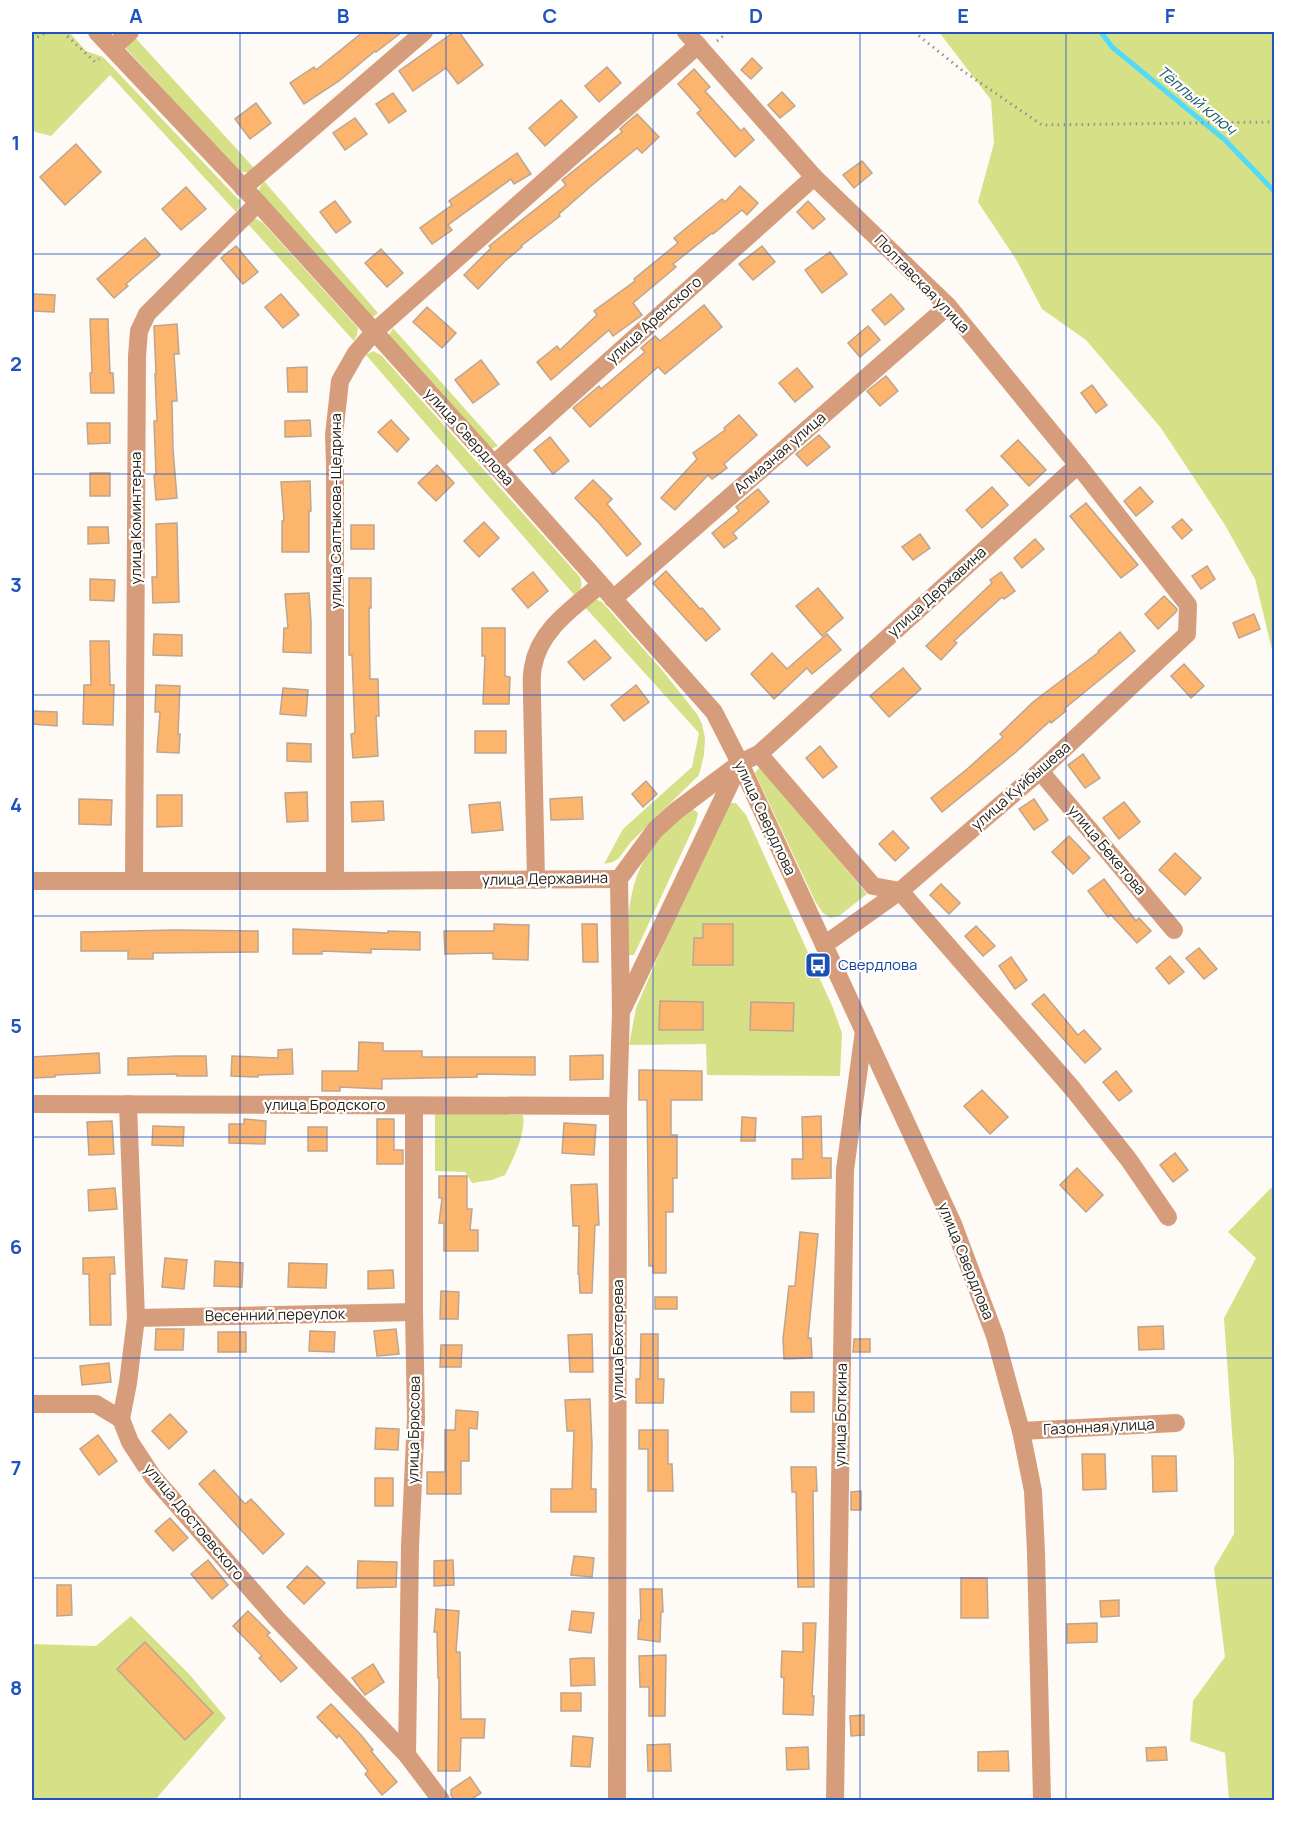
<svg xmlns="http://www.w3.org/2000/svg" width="1306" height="1832" font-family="Manrope,sans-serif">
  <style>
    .green { fill: #d6e187 }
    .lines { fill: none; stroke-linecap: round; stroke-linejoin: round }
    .stream { stroke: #54daf9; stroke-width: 5 }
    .building { fill: #fdb56d; stroke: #bda590; stroke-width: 1.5 }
    .path { stroke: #969189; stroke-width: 3; stroke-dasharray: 1.5 4.5; stroke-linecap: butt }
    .minor { stroke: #d69d7d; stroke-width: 18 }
    .grid { fill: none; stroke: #1e53c0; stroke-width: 1.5; stroke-opacity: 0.55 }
    .labels { text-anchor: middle; stroke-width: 4.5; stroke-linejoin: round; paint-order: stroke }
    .street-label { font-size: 15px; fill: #292218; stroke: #fff }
    .transit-label { font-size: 15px; fill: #164399; stroke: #fff; text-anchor: start }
    .water-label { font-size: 16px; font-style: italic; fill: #255c69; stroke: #fff }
    .neatline { fill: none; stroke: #1e53c0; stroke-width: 2 }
    .grid-label { font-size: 20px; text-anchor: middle; font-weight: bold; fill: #1e53c0 }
  </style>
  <rect width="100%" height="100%" fill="#fefaf5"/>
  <g class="green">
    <polygon points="32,32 69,32 86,51 103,57 240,201 239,208 236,212 110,75 51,136 32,131"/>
    <polygon points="111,32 130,32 255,169 249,173 238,171"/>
    <polygon points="939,32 1274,32 1274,658 1255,579 1225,525 1161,428 1086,340 1042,309 1017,261 978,202 994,143 991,100"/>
    <polygon points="264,181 378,313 374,316 368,316 258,191"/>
    <polygon points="253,219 257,219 263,223 358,328 357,335 354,341 247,223"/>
    <polygon points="393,328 498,446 489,450 388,337"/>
    <path d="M373 351 381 355 580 577C583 586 581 590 576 597L366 355Z"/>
    <polygon points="595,599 602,602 662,670 697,714 702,724 705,738 704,755 699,775 630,843 619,858 613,862 604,864 623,829 692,767 699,733 584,606"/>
    <polygon points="759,768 763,770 867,894 839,916 830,918 822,912 815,901 755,773"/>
    <polygon points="729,803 736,803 746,815 833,1008 842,1033 840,1076 707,1075 706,1044 629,1045 636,1008 722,808"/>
    <path d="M693 809 698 813 696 822 634 955H628C626 903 632 864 670 825 676 819 686 814 693 809Z"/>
    <path d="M435 1114 523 1115C526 1134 513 1159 505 1175L492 1180 472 1183 465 1172 435 1171Z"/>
    <polygon points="1274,1185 1274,1800 1229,1800 1225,1753 1190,1741 1193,1701 1225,1657 1214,1568 1234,1534 1234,1461 1224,1318 1256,1258 1228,1232"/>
    <polygon points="131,1616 190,1675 226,1718 155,1800 32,1800 32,1644 96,1646"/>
  </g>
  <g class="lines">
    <polyline class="stream" points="1101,32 1112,47 1225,140 1274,191"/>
  </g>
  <g class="building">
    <polygon points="363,32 402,32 376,52 375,51 339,81 304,104 290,83 314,67 316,70"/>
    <polygon points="454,32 459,32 483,65 458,84 446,68 413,91 399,71"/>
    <polygon points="752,58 762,68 751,79 741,70"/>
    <polygon points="607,67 621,83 599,102 585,86"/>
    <polygon points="694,69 710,87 705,91 741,131 744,128 754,140 735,157 697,113 701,110 678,84"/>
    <polygon points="782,92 795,106 780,118 768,105"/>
    <polygon points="393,93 406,111 389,123 376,104"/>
    <polygon points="561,100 577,117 545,146 529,128"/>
    <polygon points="256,103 271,123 250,139 235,119"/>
    <polygon points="637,114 659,137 642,153 637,148 591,186 559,214 560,216 521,246 522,247 505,261 478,289 464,275 491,248 489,246 566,185 562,180 622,132 620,129"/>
    <polygon points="355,118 367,134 345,150 333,133"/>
    <polygon points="76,144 101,172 65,205 40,177"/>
    <polygon points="517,153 531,174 514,184 511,179 448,225 452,230 432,244 420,228 452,205 449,201"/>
    <polygon points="862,161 872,173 854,188 843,175"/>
    <polygon points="740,186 758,203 747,215 742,210 713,234 712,233 673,264 676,267 633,303 642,315 613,336 609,330 551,380 537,362 557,346 560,350 597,315 594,311 635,281 634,279 678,243 674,238 722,199 725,202"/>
    <polygon points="186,187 206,209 181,230 162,209"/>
    <polygon points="335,201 351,222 336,233 320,212"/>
    <polygon points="808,201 825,219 813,229 797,212"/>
    <polygon points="145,238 160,255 126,284 128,286 114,298 97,279"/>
    <polygon points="236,246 258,272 243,284 221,258"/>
    <polygon points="762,246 775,262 753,280 739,264"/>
    <polygon points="381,249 403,273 387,287 365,263"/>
    <polygon points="830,252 847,274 822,293 805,270"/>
    <polygon points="34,294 55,295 54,312 33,311"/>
    <polygon points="281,294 299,315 283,328 265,307"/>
    <polygon points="891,294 904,309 885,325 872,310"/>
    <polygon points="704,305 722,327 665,374 658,367 590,427 573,408 599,386 601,389 645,352 641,348 655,336 660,341"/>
    <polygon points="427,307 456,333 442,348 413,322"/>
    <polygon points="90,319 108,319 110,373 113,373 114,393 91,393 90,373 92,373"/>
    <polygon points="177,324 179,354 174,354 177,401 172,401 173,449 177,498 156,500 154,475 156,474 154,421 157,421 155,374 156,374 154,326"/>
    <polygon points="868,326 880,340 860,357 848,343"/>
    <polygon points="481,360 499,384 473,403 455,380"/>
    <polygon points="307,367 307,392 288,392 287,368"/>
    <polygon points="797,368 813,387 795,402 779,383"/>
    <polygon points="886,376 898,391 880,406 867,391"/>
    <polygon points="1092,385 1107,405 1096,413 1081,393"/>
    <polygon points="739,415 757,435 724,464 727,468 712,479 708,475 675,510 661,498 697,459 693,453 725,430 724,428"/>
    <polygon points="310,420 311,436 285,437 285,421"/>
    <polygon points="391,420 409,439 397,452 378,432"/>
    <polygon points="87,423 110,423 110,443 88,444"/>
    <polygon points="819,435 830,447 807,466 796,454"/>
    <polygon points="550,437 569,461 553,474 534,450"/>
    <polygon points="1018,440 1046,470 1029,486 1001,456"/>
    <polygon points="437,465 454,483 436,501 418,483"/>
    <rect x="90" y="473" width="20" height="23"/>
    <polygon points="593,480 612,499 607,504 641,544 627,556 599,523 575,498"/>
    <polygon points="310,481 311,511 309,511 309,552 282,552 282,521 284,521 281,482"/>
    <polygon points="992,487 1008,505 982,528 966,510"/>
    <polygon points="1140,487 1153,502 1136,516 1124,501"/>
    <polygon points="758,489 769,502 733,533 737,538 724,548 712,533 739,511 736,507"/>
    <polygon points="1086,503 1138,565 1121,578 1070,516"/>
    <polygon points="1182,519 1192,530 1182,539 1172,527"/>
    <polygon points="484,522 499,538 479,557 464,541"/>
    <polygon points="177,523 179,602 153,603 152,577 157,577 156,524"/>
    <rect x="351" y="525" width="23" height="24"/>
    <polygon points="88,527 108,527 109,543 88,544"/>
    <polygon points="920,534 930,548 913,560 902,547"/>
    <polygon points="1035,539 1044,549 1022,568 1014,558"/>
    <polygon points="1207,566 1215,579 1201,589 1192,576"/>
    <polygon points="666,571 700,609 702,608 720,629 706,641 653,583"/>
    <polygon points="533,572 548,591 528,608 512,589"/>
    <polygon points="1001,572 1015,591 1004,599 1002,597 954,641 957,643 941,660 926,646 992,583 990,580"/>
    <polygon points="349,578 371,578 371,608 369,608 370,679 378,679 379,716 376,716 378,756 353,758 351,734 355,733 352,655 349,655"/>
    <polygon points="90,579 115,580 114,601 90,600"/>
    <polygon points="818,588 843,618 822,636 796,606"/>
    <polygon points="309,593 311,621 311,653 283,652 284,628 288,628 285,594"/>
    <polygon points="1164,596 1177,609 1176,612 1158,629 1145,614"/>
    <polygon points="1254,614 1260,629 1239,638 1233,623"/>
    <polygon points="482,628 505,628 505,676 510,677 509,704 483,704 485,656 482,656"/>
    <polygon points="1120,632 1135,651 1064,709 1066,711 1051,723 1050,721 1016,752 942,812 931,798 966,770 1003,737 1000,734 1033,702 1099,652 1098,651"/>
    <polygon points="154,634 182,635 182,656 153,655"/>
    <polygon points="827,634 841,650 812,674 807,668 774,699 751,674 772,653 787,669"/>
    <polygon points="595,640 611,658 584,680 568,662"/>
    <polygon points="90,641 109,641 110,685 114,685 113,725 83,724 84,685 91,685"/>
    <polygon points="1184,664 1204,686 1191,698 1171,676"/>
    <polygon points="903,668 921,689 889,717 870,696"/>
    <polygon points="156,685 180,686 178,734 180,734 179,753 157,752 160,712 155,712"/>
    <polygon points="636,685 649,702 624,721 611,705"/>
    <polygon points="283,688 308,690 306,716 280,714"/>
    <polygon points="34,711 57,712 57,726 33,724"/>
    <rect x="475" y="731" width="31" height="22"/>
    <polygon points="287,743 311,744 311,762 287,761"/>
    <polygon points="820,746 837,767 823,778 806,758"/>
    <polygon points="1083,754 1100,778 1085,788 1068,765"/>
    <polygon points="646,781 657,794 643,807 632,794"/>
    <polygon points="307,792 308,821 287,822 285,793"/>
    <polygon points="157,795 182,795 182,826 157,827"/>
    <polygon points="582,797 583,819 551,820 550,799"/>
    <polygon points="79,799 112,800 111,825 79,824"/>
    <polygon points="1034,799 1048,820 1034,830 1019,809"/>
    <polygon points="383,801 384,820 352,822 351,802"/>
    <polygon points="500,802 503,830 472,833 469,805"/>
    <polygon points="1124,802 1140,822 1119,839 1103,818"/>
    <polygon points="893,831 909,848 895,861 879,844"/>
    <polygon points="1069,836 1090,858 1073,874 1052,852"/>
    <polygon points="1175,853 1201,878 1185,895 1159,870"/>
    <polygon points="1104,879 1136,921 1139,918 1151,931 1137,943 1111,915 1108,917 1088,891"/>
    <polygon points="941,884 960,903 949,914 930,895"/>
    <polygon points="494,924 529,925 528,960 493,959 493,953 445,954 444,931 494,931"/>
    <polygon points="582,924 597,924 598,962 583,962"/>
    <polygon points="703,924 733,924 733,965 693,965 694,938 703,938"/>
    <polygon points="976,926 995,946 983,956 965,936"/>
    <polygon points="293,929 388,933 388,931 420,932 420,950 371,949 371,953 322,951 322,954 293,954"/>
    <polygon points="176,930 258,931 258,952 153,953 153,959 128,959 128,951 81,951 81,932"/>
    <polygon points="1199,948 1217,969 1204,979 1186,958"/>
    <polygon points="1170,956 1184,972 1169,984 1156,968"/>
    <polygon points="1011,957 1027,980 1015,989 999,966"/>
    <polygon points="1044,994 1078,1035 1084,1030 1101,1049 1085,1063 1032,1004"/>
    <polygon points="660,1001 703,1002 703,1030 659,1030"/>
    <polygon points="751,1002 794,1003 793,1031 750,1030"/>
    <polygon points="359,1042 383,1043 383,1051 422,1051 422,1057 535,1057 535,1075 477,1074 477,1077 382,1079 382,1089 340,1087 340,1091 322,1091 322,1071 358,1071"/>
    <polygon points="292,1049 293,1074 258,1075 258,1077 231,1076 232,1056 278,1058 278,1050"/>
    <polygon points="99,1053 100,1073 55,1075 55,1077 32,1078 32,1057"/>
    <polygon points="603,1055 603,1079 570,1080 570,1056"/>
    <polygon points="176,1056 206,1056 207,1076 177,1076 177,1074 128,1075 128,1058"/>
    <polygon points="639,1070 702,1071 702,1100 671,1100 671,1135 677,1135 677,1178 673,1178 673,1212 666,1212 666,1273 653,1273 653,1266 649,1266 647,1100 639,1100"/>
    <polygon points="1116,1071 1132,1091 1119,1101 1103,1082"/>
    <polygon points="982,1090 1008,1117 990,1134 964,1106"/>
    <polygon points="821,1116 822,1158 831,1158 831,1178 792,1179 792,1159 803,1159 802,1117"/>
    <polygon points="742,1117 756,1118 755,1141 741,1141"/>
    <polygon points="244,1119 266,1121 265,1144 229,1143 229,1124 244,1124"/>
    <polygon points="377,1119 394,1119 394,1150 403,1150 403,1164 377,1164"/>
    <polygon points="112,1121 114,1154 89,1155 87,1122"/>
    <polygon points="564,1123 596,1125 594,1155 562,1153"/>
    <polygon points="153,1126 184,1127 183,1146 152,1145"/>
    <rect x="308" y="1127" width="19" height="24"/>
    <polygon points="1175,1153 1188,1170 1173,1182 1160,1165"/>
    <polygon points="1077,1168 1103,1195 1086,1212 1060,1185"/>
    <polygon points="439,1176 467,1176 467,1209 472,1209 470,1230 478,1230 478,1251 444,1251 444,1223 439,1223 442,1198 439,1198"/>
    <polygon points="597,1184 599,1225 595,1225 592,1293 580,1293 579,1274 578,1274 579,1226 573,1226 571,1185"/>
    <polygon points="115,1188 117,1209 89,1211 88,1190"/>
    <polygon points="800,1232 818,1234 808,1338 811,1338 812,1358 784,1359 783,1339 789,1286 795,1286"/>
    <polygon points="114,1257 115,1274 110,1274 111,1325 90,1325 89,1274 83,1274 83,1258"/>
    <polygon points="165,1258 187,1260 184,1289 162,1287"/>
    <polygon points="215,1261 243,1263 242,1287 214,1286"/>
    <polygon points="289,1263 327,1264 326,1288 288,1287"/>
    <polygon points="393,1270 394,1288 368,1289 368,1271"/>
    <polygon points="441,1291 459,1292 458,1319 440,1319"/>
    <rect x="655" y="1297" width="22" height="12"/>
    <polygon points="1163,1326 1164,1349 1139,1350 1138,1327"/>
    <polygon points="156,1329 184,1329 183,1350 155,1350"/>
    <polygon points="396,1329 399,1354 377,1356 374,1331"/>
    <polygon points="310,1331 335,1332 334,1352 309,1351"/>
    <rect x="218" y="1332" width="28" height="20"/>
    <polygon points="592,1334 593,1372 570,1372 568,1335"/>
    <polygon points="641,1334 658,1334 658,1379 664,1379 663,1403 636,1403 636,1379 640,1379"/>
    <polygon points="854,1339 870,1339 870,1352 853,1352"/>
    <polygon points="441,1345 462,1345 461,1367 440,1367"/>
    <polygon points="109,1363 111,1382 82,1385 80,1366"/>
    <rect x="791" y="1392" width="23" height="20"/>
    <polygon points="590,1399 592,1445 591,1489 596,1489 596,1512 551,1512 551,1489 572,1489 574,1431 567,1431 565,1400"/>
    <polygon points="456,1410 478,1412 477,1429 469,1428 469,1461 461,1461 461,1494 427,1494 427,1472 445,1472 445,1430 455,1430"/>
    <polygon points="170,1414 187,1432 169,1449 152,1431"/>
    <polygon points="376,1428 399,1429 398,1450 375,1449"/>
    <polygon points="639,1430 668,1430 668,1464 672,1464 673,1491 648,1491 648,1449 639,1449"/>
    <polygon points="98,1435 117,1461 99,1475 80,1449"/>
    <polygon points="1082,1454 1105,1454 1106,1489 1083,1490"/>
    <polygon points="1152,1456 1176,1456 1177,1491 1153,1492"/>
    <polygon points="791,1467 816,1467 817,1491 813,1491 814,1587 798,1587 796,1492 792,1492"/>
    <polygon points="214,1470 245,1504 251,1499 284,1534 263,1554 199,1484"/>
    <rect x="375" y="1478" width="18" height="28"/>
    <polygon points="861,1491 861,1510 851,1510 851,1492"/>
    <polygon points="170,1518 188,1538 173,1551 155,1531"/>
    <polygon points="574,1556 594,1558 592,1577 571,1575"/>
    <polygon points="208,1560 228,1585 212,1599 191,1574"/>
    <polygon points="453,1560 454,1585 434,1586 434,1561"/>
    <polygon points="358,1561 397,1562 396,1587 357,1588"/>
    <polygon points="307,1566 325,1583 304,1604 287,1587"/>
    <polygon points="961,1578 987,1578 988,1618 961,1618"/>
    <polygon points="57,1585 71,1585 72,1615 57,1616"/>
    <polygon points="640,1589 662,1589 663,1612 661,1612 660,1642 638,1639 639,1620 641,1620"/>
    <polygon points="1119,1600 1119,1616 1101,1617 1100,1601"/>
    <polygon points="436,1609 459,1611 456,1652 460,1652 461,1719 485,1719 484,1738 461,1738 460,1771 438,1771 439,1678 438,1678 437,1632 434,1632"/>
    <polygon points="248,1611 270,1633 267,1635 297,1668 281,1682 259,1658 262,1656 233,1626"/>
    <polygon points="572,1611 594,1613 591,1633 569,1630"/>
    <polygon points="803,1623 816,1623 812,1696 814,1696 813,1715 783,1714 784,1678 781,1677 782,1651 803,1652"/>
    <polygon points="1097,1623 1097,1642 1067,1643 1067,1624"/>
    <polygon points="145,1642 213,1713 185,1740 117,1669"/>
    <polygon points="666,1655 665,1716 649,1716 649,1687 640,1687 639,1656"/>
    <polygon points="581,1658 594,1658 595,1685 571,1686 570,1659"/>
    <polygon points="373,1664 384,1682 365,1695 352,1678"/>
    <rect x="561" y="1693" width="20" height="18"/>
    <polygon points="331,1704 361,1735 373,1750 371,1751 397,1782 382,1795 365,1774 368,1771 339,1735 337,1738 317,1717"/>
    <polygon points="864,1715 864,1735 851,1736 850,1716"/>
    <polygon points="573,1736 593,1738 590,1767 571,1766"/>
    <polygon points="670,1744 671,1771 648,1771 647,1745"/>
    <polygon points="808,1747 809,1769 787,1770 786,1748"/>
    <polygon points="1166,1747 1167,1760 1147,1761 1146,1748"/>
    <polygon points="1008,1751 1009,1771 978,1771 978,1752"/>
    <polygon points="470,1777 481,1793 470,1800 455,1800 451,1795 451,1790"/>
  </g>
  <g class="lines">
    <g class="path">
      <polyline points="63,32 95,62 99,59"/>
      <polyline points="914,32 963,71 1042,125 1274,122"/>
      <polyline points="32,40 47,32"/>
      <polyline points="717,41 728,32"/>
    </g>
    <g class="minor">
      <polyline points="97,32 258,203 494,464 714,712 740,763 953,1224 995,1336 1021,1431 1033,1491 1036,1552 1042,1800"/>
      <polyline points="686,32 814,177 948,306 1078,465 1188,605 1187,634 1040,771 900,891 824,945"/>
      <polyline points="112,48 130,32"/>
      <polyline points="243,188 424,32"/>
      <polyline points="494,464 814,177"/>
      <polyline points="613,599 948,306"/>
      <polyline points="759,754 873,886 900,891 1072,1088 1129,1160 1168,1217"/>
      <polyline points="1040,771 1174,930"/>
      <polyline points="619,879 655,830 676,811 740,763 759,754 1078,465"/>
      <path d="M536 880 532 696C532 687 531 676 533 667 539 630 573 608 600 585"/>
      <polyline points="32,881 335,881 619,879"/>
      <polyline points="134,881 137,356 139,331 147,314 258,203"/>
      <polyline points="335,881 335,463 334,435 340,381 356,353 374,332 698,45"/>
      <polyline points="623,1008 738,767"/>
      <polyline points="32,1104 618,1106"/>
      <polyline points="128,1104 136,1318 128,1383 121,1419 130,1442 153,1477 277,1619 407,1755 441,1800"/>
      <polyline points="136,1318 414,1312"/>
      <polyline points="32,1404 96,1404 121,1419"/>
      <polyline points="1021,1431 1176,1423"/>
      <polyline points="407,1755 410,1546 416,1418 414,1312 414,1106"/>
      <polyline points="617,1800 618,1106 621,1012 619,879"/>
      <polyline points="835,1800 845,1170 864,1031"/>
    </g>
  </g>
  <path class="grid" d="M240 32V1800M446 32V1800M653 32V1800M860 32V1800M1066 32V1800M32 254H1274M32 474H1274M32 695H1274M32 916H1274M32 1137H1274M32 1358H1274M32 1578H1274"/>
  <defs>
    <symbol id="bus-square" viewBox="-11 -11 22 22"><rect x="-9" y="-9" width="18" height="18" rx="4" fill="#1a4fb4" stroke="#fff"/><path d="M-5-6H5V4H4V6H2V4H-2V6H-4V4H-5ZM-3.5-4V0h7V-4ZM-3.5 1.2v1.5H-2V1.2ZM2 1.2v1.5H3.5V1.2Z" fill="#fff"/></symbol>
  </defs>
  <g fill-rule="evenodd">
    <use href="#bus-square" x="803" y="950" width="30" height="30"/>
  </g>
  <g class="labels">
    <g class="street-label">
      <text transform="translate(922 284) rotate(46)" y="5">Полтавская улица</text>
      <text transform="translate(654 320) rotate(-42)" y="5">улица Аренского</text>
      <text transform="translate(469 437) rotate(48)" y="5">улица Свердлова</text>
      <text transform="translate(780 453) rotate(-41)" y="5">Алмазная улица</text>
      <text transform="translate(336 511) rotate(-90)" y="5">улица Салтыкова-Щедрина</text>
      <text transform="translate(136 518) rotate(-90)" y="5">улица Коминтерна</text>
      <text transform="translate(937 592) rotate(-42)" y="5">улица Державина</text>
      <text transform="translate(1021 786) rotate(-41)" y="5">улица Куйбышева</text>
      <text transform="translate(765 818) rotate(65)" y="5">улица Свердлова</text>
      <text transform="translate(1107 850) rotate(50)" y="5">улица Бекетова</text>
      <text transform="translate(545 879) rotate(-1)" y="5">улица Державина</text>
      <text x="325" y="1110">улица Бродского</text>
      <text transform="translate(966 1261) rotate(68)" y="5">улица Свердлова</text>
      <text transform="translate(275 1315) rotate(-1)" y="5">Весенний переулок</text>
      <text transform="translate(618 1340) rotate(-90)" y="5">улица Бехтерева</text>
      <text transform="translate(841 1415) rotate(-89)" y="5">улица Боткина</text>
      <text transform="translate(1099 1427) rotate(-3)" y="5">Газонная улица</text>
      <text transform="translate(414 1430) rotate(-89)" y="5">улица Брюсова</text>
      <text transform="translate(194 1522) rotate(50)" y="5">улица Достоевского</text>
    </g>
    <g class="transit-label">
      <text x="838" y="970">Свердлова</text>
    </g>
    <g class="water-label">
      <text transform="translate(1197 100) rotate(40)" y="6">Тёплый ключ</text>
    </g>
  </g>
  <rect width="1306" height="1832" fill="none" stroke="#ffffff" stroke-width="66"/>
  <rect x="33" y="33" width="1240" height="1766" class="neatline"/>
  <g class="grid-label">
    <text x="136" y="23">A</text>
    <text x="343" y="23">B</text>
    <text x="550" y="23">C</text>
    <text x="756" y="23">D</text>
    <text x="963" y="23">E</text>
    <text x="1170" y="23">F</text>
    <text x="16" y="150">1</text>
    <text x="16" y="371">2</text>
    <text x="16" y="592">3</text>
    <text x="16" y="812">4</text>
    <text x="16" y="1033">5</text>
    <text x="16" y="1254">6</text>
    <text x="16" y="1475">7</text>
    <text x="16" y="1695">8</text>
  </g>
</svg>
